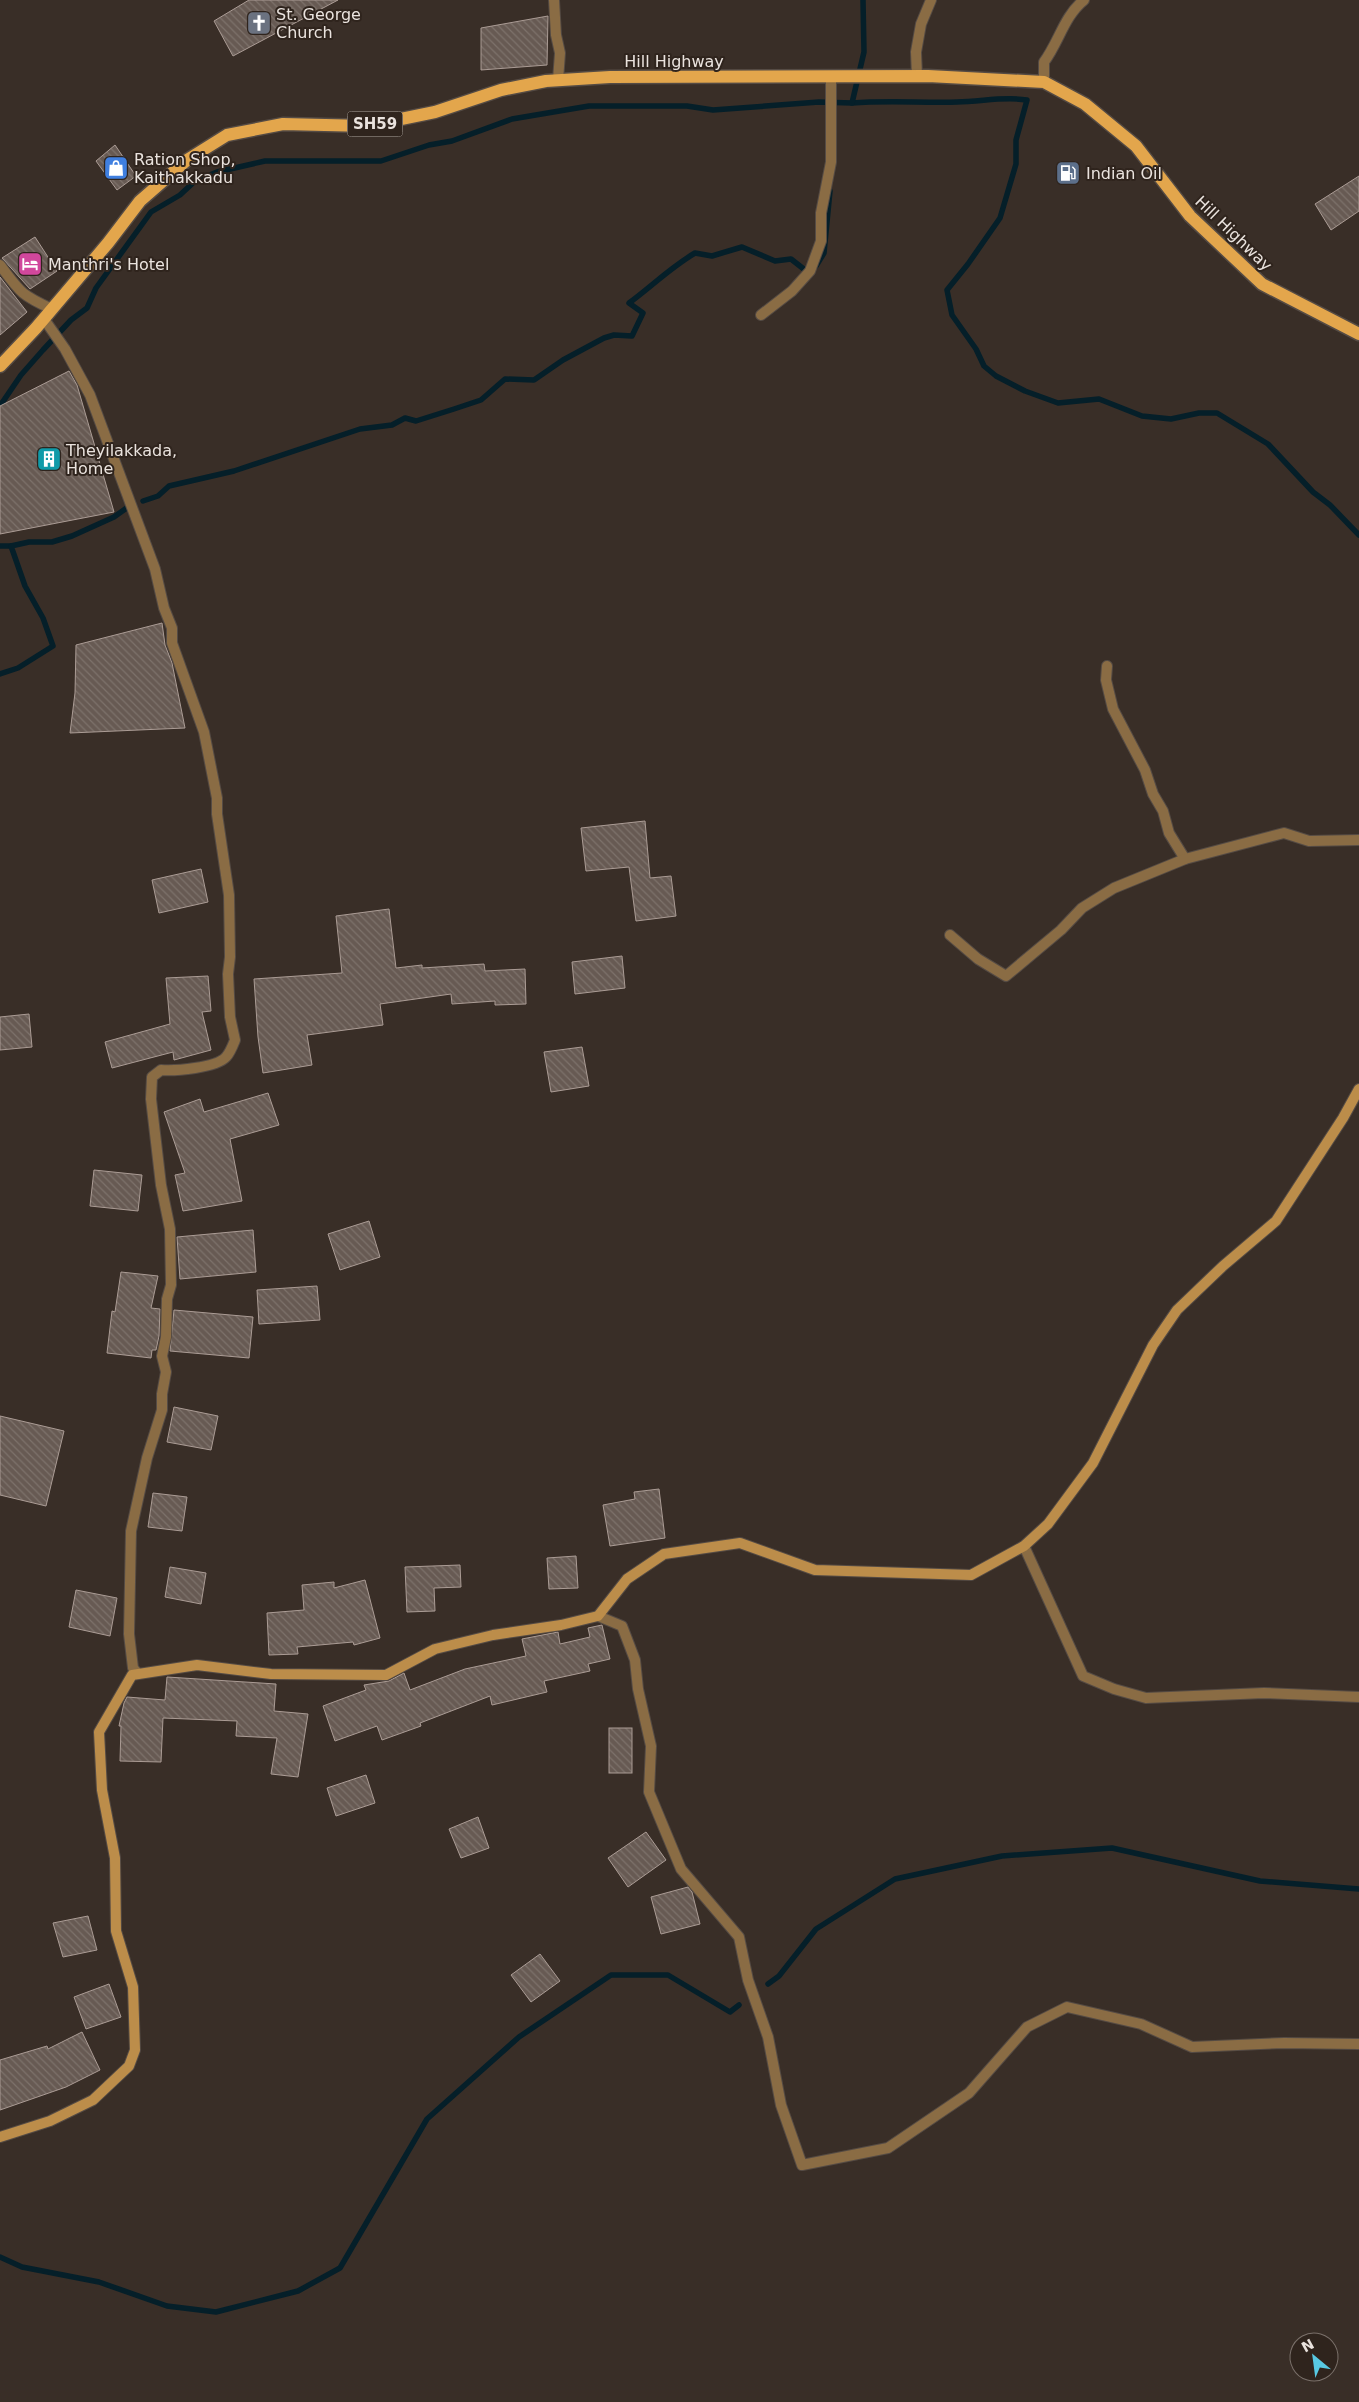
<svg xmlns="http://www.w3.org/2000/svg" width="1359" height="2402" font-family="'DejaVu Sans',sans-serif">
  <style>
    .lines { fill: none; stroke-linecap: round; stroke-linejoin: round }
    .stream { stroke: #051f29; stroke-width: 5.5 }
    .building { fill: url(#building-back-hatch); stroke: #ab9c95 }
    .minor-casing { stroke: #554b44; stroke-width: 12 }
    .tertiary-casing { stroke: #554b44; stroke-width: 12 }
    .secondary-casing { stroke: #554b44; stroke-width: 12 }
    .primary-casing { stroke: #554b44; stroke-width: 15 }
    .minor { stroke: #8a6c44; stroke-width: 10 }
    .tertiary { stroke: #8a6c44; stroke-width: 10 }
    .secondary { stroke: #bc8d4a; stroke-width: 10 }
    .primary { stroke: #e3a64c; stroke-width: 12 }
    .labels { text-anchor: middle; stroke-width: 4; stroke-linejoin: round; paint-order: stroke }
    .shield { fill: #2f241d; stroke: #b2aaa4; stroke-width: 1 }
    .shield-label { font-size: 15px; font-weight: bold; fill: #eae3de }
    .poi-label { font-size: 16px; fill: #eae3de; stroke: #2f241d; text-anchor: start }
    .street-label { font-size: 16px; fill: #eae3de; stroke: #2f241d }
  </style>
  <defs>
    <pattern id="building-back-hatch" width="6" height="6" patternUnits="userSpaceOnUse" patternTransform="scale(1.25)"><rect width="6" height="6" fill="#675a53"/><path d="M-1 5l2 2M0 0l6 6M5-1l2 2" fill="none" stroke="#7d726b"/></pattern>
  </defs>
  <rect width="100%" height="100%" fill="#392e27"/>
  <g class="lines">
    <g class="stream">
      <path d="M852 103C887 100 922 103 957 102 981 102 1003 96 1027 100L1016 140V164L1000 218 968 264 947 290 952 315 976 349 984 366 996 376 1025 391 1058 403 1099 399 1142 416 1171 419 1199 413H1217L1268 444 1313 492 1330 505 1359 535"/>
      <polyline points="816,266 824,253 830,191"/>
      <polyline points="0,406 21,375 43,350 71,320 87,308 96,288 151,212 180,195 195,181 217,172 265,161 381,161 429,145 452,141 512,119 589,106 687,106 713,110 819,102 852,103 864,52 863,0"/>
      <path d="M143 501 158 496 169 486 234 471 360 429 392 425 405 418 416 421 454 409 481 400 505 379 534 380 563 360 604 338 614 335 632 336 643 313 629 303C652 286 671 267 695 253L712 256 742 247 775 261 791 259 805 270"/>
      <polyline points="0,546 11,546"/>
      <polyline points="0,674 18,668 53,646 43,618 25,586 11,546 29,542 52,542 72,536 114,517 128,507"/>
      <polyline points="768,1984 779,1976 816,1929 895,1879 1002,1856 1112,1848 1260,1881 1359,1889"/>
      <polyline points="0,2257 22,2267 99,2282 167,2306 216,2312 298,2291 340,2268 427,2119 519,2037 611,1975 668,1975 730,2012 739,2005"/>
    </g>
  </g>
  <g class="building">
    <polygon points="249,0 338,0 233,56 214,21"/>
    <polygon points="548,16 547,65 481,70 481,28"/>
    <polygon points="115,145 136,176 117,190 96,161"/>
    <polygon points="1359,176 1359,211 1331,230 1315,204"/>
    <polygon points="35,237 57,271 30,289 2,258"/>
    <polygon points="0,277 27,312 0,335"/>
    <polygon points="69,371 77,385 114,512 0,534 0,406"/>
    <polygon points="162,623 165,645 172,663 185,728 70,733 75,693 76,645"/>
    <polygon points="645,821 650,878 671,876 676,916 636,921 629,867 586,871 581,828"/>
    <polygon points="201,869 208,902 159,913 152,880"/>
    <polygon points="389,909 396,968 422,965 422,968 484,964 485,971 525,969 526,1004 495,1005 495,1001 452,1004 451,994 380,1004 383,1025 307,1035 312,1065 263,1073 258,1037 254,979 342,973 336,916"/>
    <polygon points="622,956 625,988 575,994 572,962"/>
    <polygon points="208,976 211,1011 202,1012 211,1050 174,1060 173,1052 112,1068 105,1042 170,1024 166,978"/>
    <polygon points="29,1014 32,1047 0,1050 0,1017"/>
    <polygon points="582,1047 589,1086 551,1092 544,1052"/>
    <polygon points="268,1093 279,1125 230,1139 242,1201 183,1211 175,1175 185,1173 164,1112 200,1099 204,1112"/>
    <polygon points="94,1170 142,1175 138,1211 90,1206"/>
    <polygon points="369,1221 380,1257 340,1270 328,1234"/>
    <polygon points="253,1230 256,1272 180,1279 177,1237"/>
    <polygon points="121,1272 158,1276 151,1308 160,1309 159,1336 156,1350 152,1350 151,1358 107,1353 112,1311 115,1312"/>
    <polygon points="317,1286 320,1320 259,1324 257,1290"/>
    <polygon points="174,1310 253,1317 249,1358 170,1351"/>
    <polygon points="174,1407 218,1416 211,1450 167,1442"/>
    <polygon points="0,1416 64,1431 46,1506 0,1495"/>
    <polygon points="659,1489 665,1538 610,1546 603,1505 635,1499 634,1492"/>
    <polygon points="153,1493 187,1497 182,1531 148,1527"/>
    <polygon points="576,1556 578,1588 549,1589 547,1558"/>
    <polygon points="460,1565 461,1587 434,1588 435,1611 407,1612 405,1567"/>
    <polygon points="170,1567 206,1573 201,1604 165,1597"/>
    <polygon points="365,1580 380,1638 354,1645 353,1642 297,1647 298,1654 269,1655 267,1613 304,1610 302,1585 334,1582 334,1588"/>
    <polygon points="76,1590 117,1598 110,1636 69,1627"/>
    <polygon points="602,1625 610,1659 588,1664 590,1671 544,1681 547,1692 492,1705 490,1696 420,1723 421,1726 382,1740 377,1726 335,1741 323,1706 366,1690 364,1685 389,1681 404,1673 410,1690 465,1669 526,1656 522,1639 558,1632 560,1644 590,1637 588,1628"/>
    <polygon points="167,1677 276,1684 274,1711 308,1714 298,1777 271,1774 277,1738 236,1736 237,1721 163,1718 161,1762 120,1761 121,1726 119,1726 124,1703 127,1697 165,1700"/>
    <rect x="609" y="1728" width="23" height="45"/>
    <polygon points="366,1775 375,1803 336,1816 327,1788"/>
    <polygon points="478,1817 489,1848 461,1858 449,1829"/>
    <polygon points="646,1832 666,1860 628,1887 608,1858"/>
    <polygon points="688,1887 692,1892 700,1924 661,1934 651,1897"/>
    <polygon points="88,1916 97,1950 63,1957 53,1923"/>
    <polygon points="540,1954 560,1981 531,2002 511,1975"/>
    <polygon points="109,1984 121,2017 86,2029 74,1997"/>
    <polygon points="82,2032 100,2070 66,2087 0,2110 0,2060 47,2046 48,2049"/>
  </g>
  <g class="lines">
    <defs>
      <g id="minor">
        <polyline points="554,0 556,35 560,53 558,80"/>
        <polyline points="917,76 916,52 921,24 931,0"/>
        <path d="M0 265C20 292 21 295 52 309"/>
        <polyline points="761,315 792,291 810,271 821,241 821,213 831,162 831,77"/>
        <path d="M44 319 65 349 90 395 155 569 164 608 172 628V643L204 732 217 798V814L229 895 230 957 228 974 230 1017 235 1040C233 1045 230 1053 226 1057 216 1068 175 1071 161 1070L152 1077 151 1099 161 1185 170 1229 171 1285 167 1299 166 1337 162 1356 166 1372 162 1394V1410L147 1458 131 1531 129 1634 133 1668 138 1674"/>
        <polyline points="1107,666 1106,680 1113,709 1145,770 1153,794 1163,811 1169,833 1185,859"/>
        <polyline points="950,935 978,959 1006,976 1061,930 1082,908 1114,888 1185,859 1284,833 1309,841 1359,840"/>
        <polyline points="1024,1546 1083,1676 1114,1689 1146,1698 1264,1693 1359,1697"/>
        <polyline points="598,1616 622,1626 635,1660 638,1689 651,1746 649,1792 681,1869 739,1937 748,1980 768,2037 781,2105 802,2165 888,2148 969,2093 1027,2027 1067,2007 1141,2024 1192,2047 1284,2043 1359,2044"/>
      </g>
      <path id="tertiary" d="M1044 82V62C1059 42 1064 16 1084 0"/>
      <polyline id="secondary" points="0,2137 50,2121 93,2100 129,2066 135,2050 133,1987 116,1931 115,1858 102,1790 99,1732 132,1675 197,1665 271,1674 386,1675 435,1649 493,1635 561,1625 598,1616 627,1579 664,1554 740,1543 815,1570 971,1575 1024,1546 1048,1524 1093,1463 1153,1345 1177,1310 1223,1266 1276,1221 1343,1118 1359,1089"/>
      <polyline id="primary" points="0,366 36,328 108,243 140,201 187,160 227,135 283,124 367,126 435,112 501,90 546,81 610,77 928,76 1044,82 1085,104 1136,146 1190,216 1262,284 1359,334"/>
    </defs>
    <use href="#minor" class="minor-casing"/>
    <use href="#tertiary" class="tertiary-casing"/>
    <use href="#secondary" class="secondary-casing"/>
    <use href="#primary" class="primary-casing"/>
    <use href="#minor" class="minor"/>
    <use href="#tertiary" class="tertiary"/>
    <use href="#secondary" class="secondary"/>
    <use href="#primary" class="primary"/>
  </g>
  <defs>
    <symbol id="church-square" viewBox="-11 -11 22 22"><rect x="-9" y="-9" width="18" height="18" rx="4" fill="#6b7280" stroke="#2f241d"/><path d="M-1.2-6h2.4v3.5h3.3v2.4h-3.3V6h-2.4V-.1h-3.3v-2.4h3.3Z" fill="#fff"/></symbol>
    <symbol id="shop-square" viewBox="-11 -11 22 22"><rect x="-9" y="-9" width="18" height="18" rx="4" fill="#3f7fe0" stroke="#2f241d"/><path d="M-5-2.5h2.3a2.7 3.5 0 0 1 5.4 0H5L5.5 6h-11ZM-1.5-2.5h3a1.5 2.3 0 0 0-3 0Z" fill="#fff"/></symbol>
    <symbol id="fuel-square" viewBox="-11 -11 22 22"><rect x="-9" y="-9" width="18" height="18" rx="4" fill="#5c6f8a" stroke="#2f241d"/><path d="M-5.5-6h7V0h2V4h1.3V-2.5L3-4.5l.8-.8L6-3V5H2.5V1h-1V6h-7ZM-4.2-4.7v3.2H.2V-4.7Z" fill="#fff"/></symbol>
    <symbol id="hotel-square" viewBox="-11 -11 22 22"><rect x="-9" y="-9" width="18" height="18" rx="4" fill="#d1479c" stroke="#2f241d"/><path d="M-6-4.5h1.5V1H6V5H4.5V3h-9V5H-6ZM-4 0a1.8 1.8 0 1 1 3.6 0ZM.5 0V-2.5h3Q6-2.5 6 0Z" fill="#fff"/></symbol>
    <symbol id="building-square" viewBox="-11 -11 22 22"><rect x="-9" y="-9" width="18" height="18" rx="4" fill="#0f9aa8" stroke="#2f241d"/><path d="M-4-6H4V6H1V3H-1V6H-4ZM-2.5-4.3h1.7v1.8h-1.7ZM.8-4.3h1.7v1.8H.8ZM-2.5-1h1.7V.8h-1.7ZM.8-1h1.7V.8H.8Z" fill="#fff"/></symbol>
  </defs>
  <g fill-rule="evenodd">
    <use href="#church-square" x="245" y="9" width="28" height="28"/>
    <use href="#shop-square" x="102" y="154" width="28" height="28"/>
    <use href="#fuel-square" x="1054" y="159" width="28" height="28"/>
    <use href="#hotel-square" x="16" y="250" width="28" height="28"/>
    <use href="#building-square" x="35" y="445" width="28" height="28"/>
  </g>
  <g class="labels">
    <rect class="shield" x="347.5" y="111.5" width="55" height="25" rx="4"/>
    <g class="shield-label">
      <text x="375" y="129">SH59</text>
    </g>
    <g class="poi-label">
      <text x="276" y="20">St. George<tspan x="276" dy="18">Church</tspan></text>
      <text x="134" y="165">Ration Shop,<tspan x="134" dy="18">Kaithakkadu</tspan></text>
      <text x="1086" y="179">Indian Oil</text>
      <text x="48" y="270">Manthri's Hotel</text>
      <text x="66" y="456">Theyilakkada,<tspan x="66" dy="18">Home</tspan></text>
    </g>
    <g class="street-label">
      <text x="674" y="67">Hill Highway</text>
      <text transform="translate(1234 233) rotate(44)" y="6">Hill Highway</text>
    </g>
  </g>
  <g transform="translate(1314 2357) rotate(331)"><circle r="24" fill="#2f241d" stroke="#7a706a"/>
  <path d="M0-4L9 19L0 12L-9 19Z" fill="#58c9e3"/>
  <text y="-8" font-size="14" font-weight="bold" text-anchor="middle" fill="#eae3de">N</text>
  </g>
</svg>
